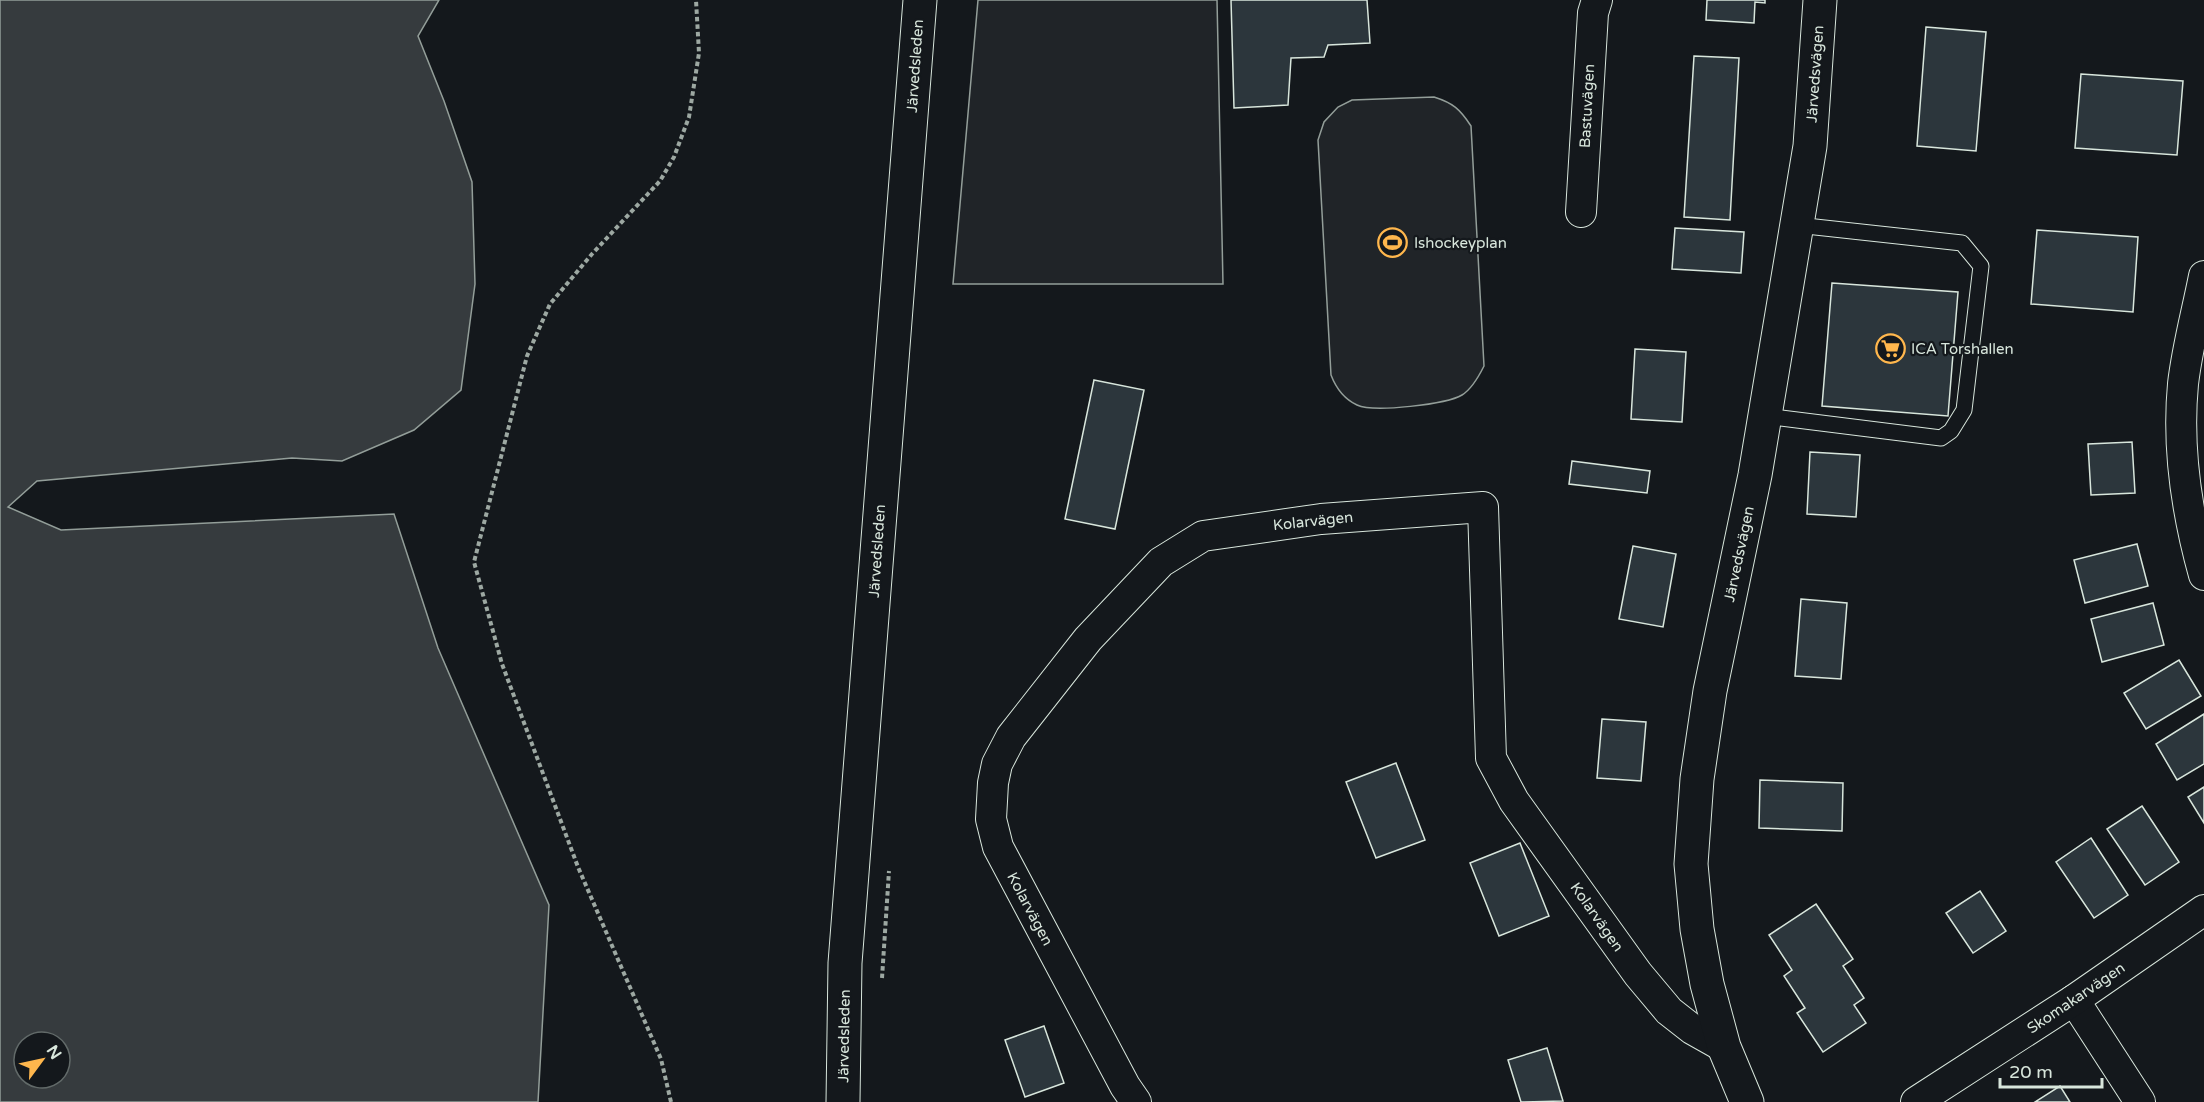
<svg xmlns="http://www.w3.org/2000/svg" width="2204" height="1102" font-family="'Varela Round',sans-serif">
  <style>
    .green { fill: #202428; stroke: #939e99; stroke-width: 1.5 }
    .water { fill: #363b3e; stroke: #939e99; stroke-width: 1.5; fill-rule: evenodd }
    .building { fill: #2c363c; stroke: #d8e6dc; stroke-width: 1.5 }
    .lines { fill: none; stroke-linecap: round; stroke-linejoin: round }
    .service-casing { stroke: #d8e6dc; stroke-width: 17 }
    .minor-casing { stroke: #d8e6dc; stroke-width: 32 }
    .tertiary-casing { stroke: #d8e6dc; stroke-width: 35 }
    .secondary-casing { stroke: #d8e6dc; stroke-width: 35 }
    .path { stroke: #9da8a2; stroke-width: 4; stroke-dasharray: 4.5 3; stroke-linecap: butt }
    .service { stroke: #14181c; stroke-width: 15 }
    .minor { stroke: #14181c; stroke-width: 30 }
    .tertiary { stroke: #14181c; stroke-width: 33 }
    .secondary { stroke: #14181c; stroke-width: 33 }
    .labels { text-anchor: middle; stroke-width: 4.5; stroke-linejoin: round; paint-order: stroke }
    .street-label { font-size: 15px; fill: #d8e6dc; stroke: #14181c }
    .poi-label { font-size: 15px; fill: #d8e6dc; stroke: #14181c; text-anchor: start }
  </style>
  <rect width="100%" height="100%" fill="#14181c"/>
  <g class="green">
    <polygon points="978,0 1217,0 1223,284 953,284"/>
    <path d="M1434 97C1453 103 1460 109 1471 126L1484 366C1479 376 1472 389 1462 395 1447 404 1374 413 1357 405 1344 399 1336 388 1331 375L1318 140 1324 122 1338 107 1352 100Z"/>
  </g>
  <path class="water" d="M0 0H439L418 36 444 101 472 182 475 284 461 390 414 430 342 461 292 458 37 481 8 507 61 530 394 514 438 648 549 905 538 1102H0ZM24 1042H60V1078H24Z"/>
  <g class="building">
    <polygon points="1231,0 1367,0 1370,43 1328,45 1324,57 1291,58 1288,105 1234,108"/>
    <polygon points="1707,0 1765,0 1765,3 1755,2 1754,23 1706,20"/>
    <polygon points="1926,27 1986,32 1976,151 1917,146"/>
    <polygon points="1694,56 1739,58 1730,220 1684,217"/>
    <polygon points="2081,74 2183,81 2177,155 2075,148"/>
    <polygon points="1675,228 1744,232 1741,273 1672,269"/>
    <polygon points="2037,230 2138,237 2133,312 2031,304"/>
    <polygon points="1832,283 1958,292 1948,416 1822,406"/>
    <polygon points="1635,349 1686,352 1682,422 1631,419"/>
    <polygon points="1094,380 1144,390 1115,529 1065,519"/>
    <polygon points="2132,442 2135,493 2091,495 2088,444"/>
    <polygon points="1810,452 1860,455 1856,517 1807,514"/>
    <polygon points="1572,461 1650,471 1647,493 1569,484"/>
    <polygon points="2137,544 2148,586 2085,603 2074,560"/>
    <polygon points="1633,546 1676,554 1663,627 1619,619"/>
    <polygon points="1801,599 1847,603 1841,679 1795,676"/>
    <polygon points="2153,603 2164,645 2102,662 2091,619"/>
    <polygon points="2179,660 2201,696 2146,729 2124,693"/>
    <polygon points="2204,714 2204,764 2177,780 2156,744"/>
    <polygon points="1602,719 1646,722 1641,781 1597,778"/>
    <polygon points="1396,763 1425,840 1376,858 1346,782"/>
    <polygon points="1760,780 1843,783 1842,831 1759,828"/>
    <polygon points="2204,787 2204,823 2188,797"/>
    <polygon points="2142,806 2179,862 2145,885 2107,829"/>
    <polygon points="2091,838 2128,895 2094,918 2056,862"/>
    <polygon points="1520,843 1549,916 1499,936 1470,863"/>
    <polygon points="1980,891 2006,931 1973,953 1946,913"/>
    <polygon points="1816,904 1853,959 1843,966 1864,998 1854,1005 1866,1023 1823,1052 1797,1013 1805,1008 1784,976 1792,970 1769,935"/>
    <polygon points="1044,1026 1064,1083 1025,1097 1005,1040"/>
    <polygon points="1547,1048 1563,1101 1521,1102 1508,1060"/>
    <polygon points="2060,1086 2070,1102 2035,1102"/>
  </g>
  <g class="lines">
    <defs>
      <polyline id="service" points="1765,416 1941,438 1951,431 1964,410 1981,266 1962,243 1797,225"/>
      <g id="minor">
        <polyline points="1581,212 1593,13 1597,0"/>
        <path d="M2204 276C2197 312 2187 348 2183 384 2177 447 2187 514 2204 575"/>
        <polyline points="2074,1000 2140,1102"/>
        <polyline points="1136,1102 1125,1086 998,847 991,819 993,783 997,764 1011,737 1088,639 1161,562 1203,536 1321,519 1483,507 1491,758 1514,801 1638,974 1669,1011 1692,1029 1724,1047"/>
        <polyline points="1916,1102 2074,1000 2204,910"/>
      </g>
      <polyline id="tertiary" points="1747,1102 1724,1047 1707,984 1697,929 1691,864 1697,779 1710,691 1755,475 1810,146 1820,0"/>
      <polyline id="secondary" points="843,1102 845,963 920,0"/>
    </defs>
    <use href="#service" class="service-casing"/>
    <use href="#minor" class="minor-casing"/>
    <use href="#tertiary" class="tertiary-casing"/>
    <use href="#secondary" class="secondary-casing"/>
    <g class="path">
      <polyline points="882,978 889,871"/>
      <polyline points="671,1102 661,1059 578,867 502,664 474,562 527,356 550,304 592,254 660,181 674,157 689,117 699,53 696,0"/>
    </g>
    <use href="#service" class="service"/>
    <use href="#minor" class="minor"/>
    <use href="#tertiary" class="tertiary"/>
    <use href="#secondary" class="secondary"/>
  </g>
  <defs>
    <symbol id="stadium-ring" viewBox="-11 -11 22 22"><circle r="9.5" fill="#14181c" stroke="#ffb74d" stroke-width="1.5"/><path d="M0-5a6.5 5 0 1 0 0 10a6.5 5 0 1 0 0-10ZM-3.5-1.8h7v3.6h-7Z" fill="#ffb74d"/></symbol>
    <symbol id="supermarket-ring" viewBox="-11 -11 22 22"><circle r="9.5" fill="#14181c" stroke="#ffb74d" stroke-width="1.5"/><path d="M-6-5.5h2.5l.6 2H6L4.5 2H-2.5L-4.4-4H-6ZM-1.5 3.2a1.3 1.3 0 1 0 .1 0ZM3 3.2a1.3 1.3 0 1 0 .1 0Z" fill="#ffb74d"/></symbol>
  </defs>
  <g fill-rule="evenodd">
    <use href="#stadium-ring" x="1376" y="226" width="33" height="33"/>
    <use href="#supermarket-ring" x="1874" y="332" width="33" height="33"/>
  </g>
  <g class="labels">
    <g class="street-label">
      <text transform="translate(915 66) rotate(-86)" y="5">Järvedsleden</text>
      <text transform="translate(1815 74) rotate(-86)" y="5">Järvedsvägen</text>
      <text transform="translate(1587 106) rotate(-87)" y="5">Bastuvägen</text>
      <text transform="translate(1313 521) rotate(-6)" y="5">Kolarvägen</text>
      <text transform="translate(877 551) rotate(-86)" y="5">Järvedsleden</text>
      <text transform="translate(1739 554) rotate(-78)" y="5">Järvedsvägen</text>
      <text transform="translate(1030 909) rotate(62)" y="5">Kolarvägen</text>
      <text transform="translate(1597 917) rotate(55)" y="5">Kolarvägen</text>
      <text transform="translate(2076 998) rotate(-34)" y="5">Skomakarvägen</text>
      <text transform="translate(844 1036) rotate(-89)" y="5">Järvedsleden</text>
    </g>
    <g class="poi-label">
      <text x="1414" y="248">Ishockeyplan</text>
      <text x="1911" y="354">ICA Torshallen</text>
    </g>
  </g>
  <g transform="translate(42 1060) rotate(57)"><circle r="28" fill="#14181c" stroke="#626a69" stroke-width="1.5"/>
  <path d="M0-4.5L10 22L0 15L-10 22Z" fill="#ffb74d"/>
  <text y="-9" font-size="16" font-weight="bold" text-anchor="middle" fill="#d8e6dc">N</text>
  </g>
  <path d="M2000 1078v9h102v-9" fill="none" stroke="#d8e6dc" stroke-width="3"/>
  <text x="2009" y="1078" font-size="18" fill="#d8e6dc" stroke="#14181c" stroke-width="4.5" paint-order="stroke">20 m</text>
</svg>
